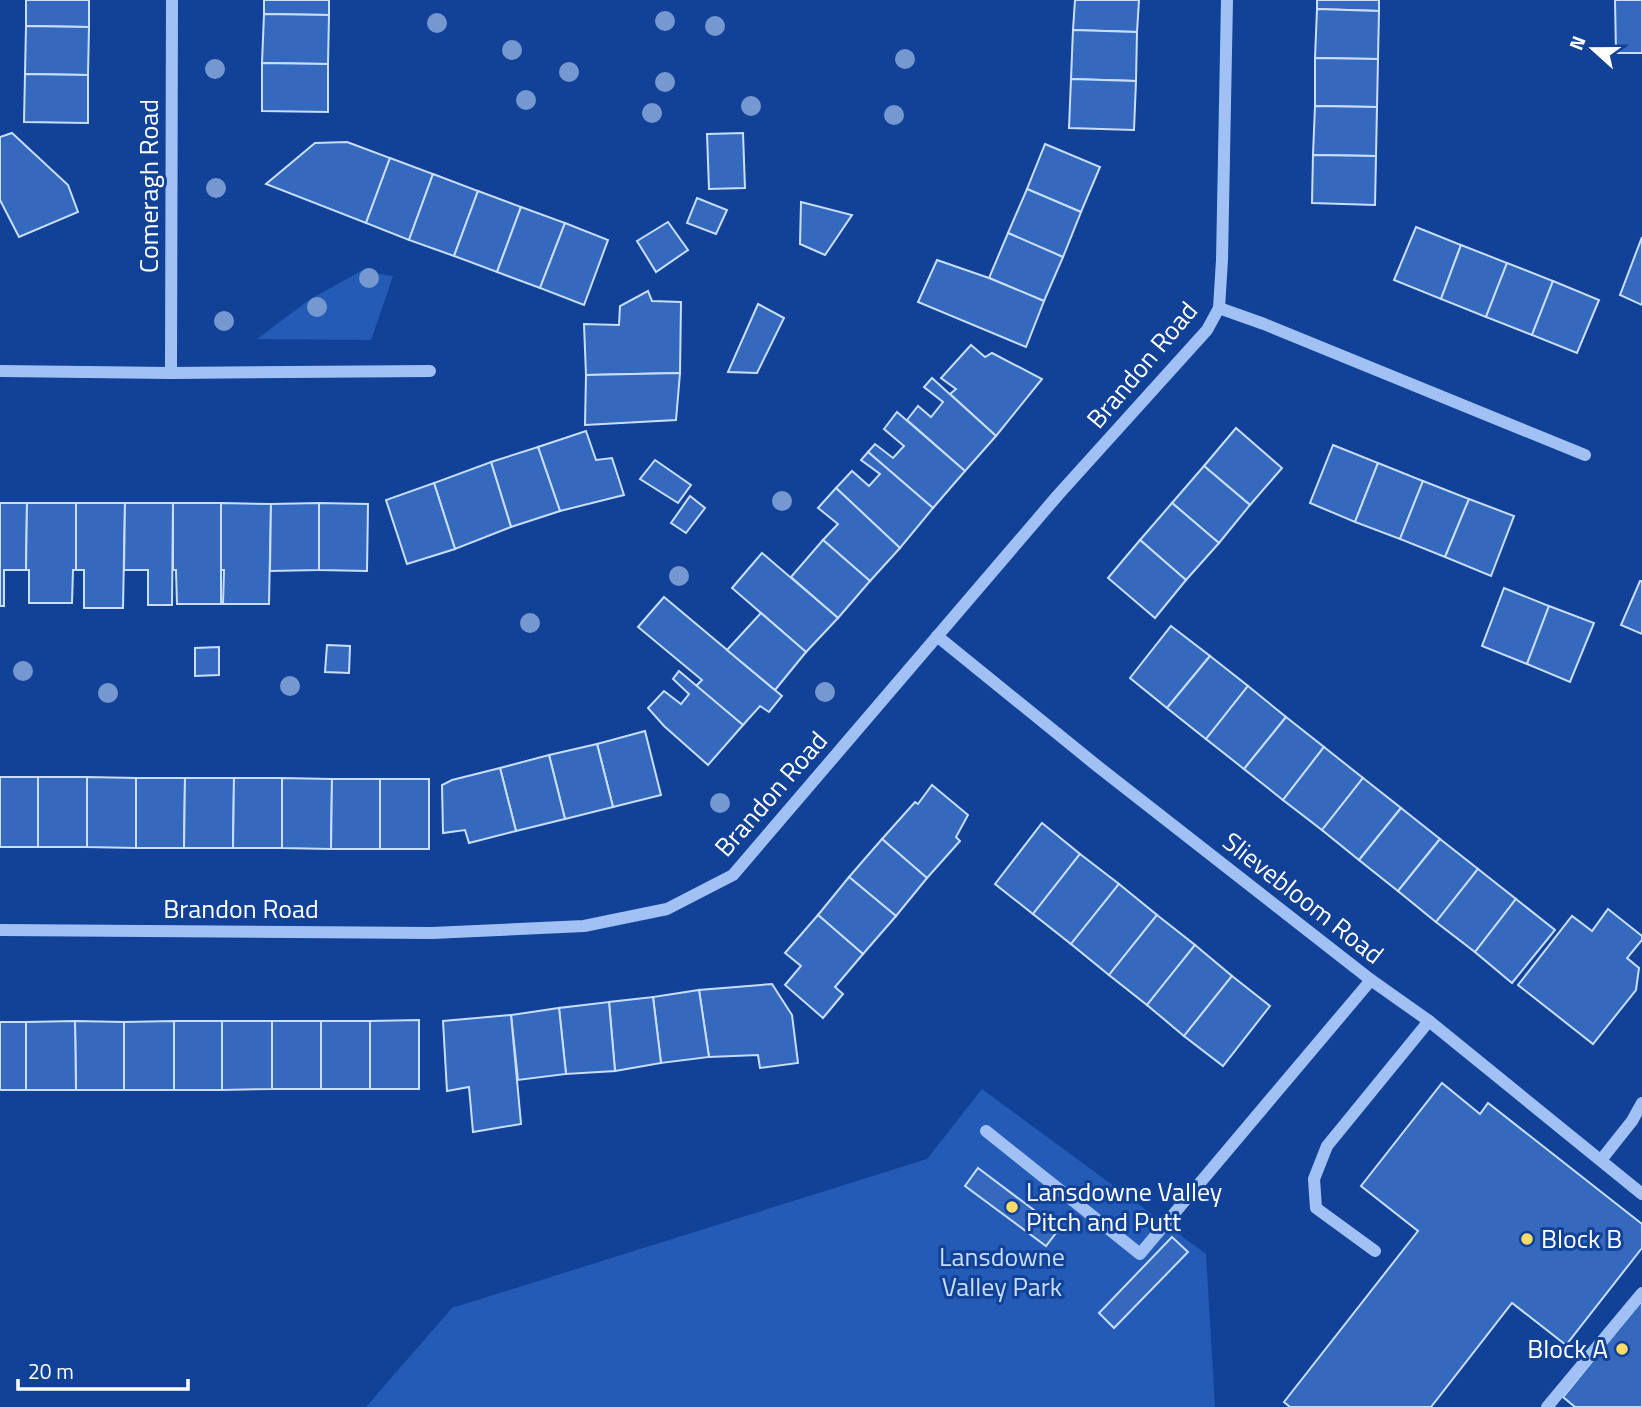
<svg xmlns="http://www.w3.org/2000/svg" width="1642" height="1407" font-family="'Titillium Web',sans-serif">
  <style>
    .green { fill: #235bb7 }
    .building { fill: #3469be; stroke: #c9defe; stroke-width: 2 }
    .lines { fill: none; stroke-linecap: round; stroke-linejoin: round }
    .minor { stroke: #a1c1f4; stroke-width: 12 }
    .tree { fill: #7698d0 }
    .poi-dot { fill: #ffdd64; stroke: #114298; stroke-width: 2.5 }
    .labels { text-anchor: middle; stroke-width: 6; stroke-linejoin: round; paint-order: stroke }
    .street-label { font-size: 26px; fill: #fff; stroke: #114298 }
    .poi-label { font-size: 26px; fill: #fff; stroke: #114298; text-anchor: start }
    .park-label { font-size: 26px; fill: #c9defe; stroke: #114298 }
  </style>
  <rect width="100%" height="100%" fill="#114298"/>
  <g class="green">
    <polygon points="361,271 393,276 371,340 257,339 309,300"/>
    <polygon points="982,1089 1206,1254 1215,1407 366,1407 452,1308 927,1159"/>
  </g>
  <g class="building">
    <polygon points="26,0 89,0 89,27 26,26"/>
    <polygon points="264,0 329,0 329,15 264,14"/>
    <polygon points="1075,0 1139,0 1137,32 1073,30"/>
    <polygon points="1317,0 1379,0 1379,11 1317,9"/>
    <polygon points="1615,0 1642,0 1642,53 1616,53"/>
    <polygon points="1317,9 1379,11 1378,59 1315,58"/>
    <polygon points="264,14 329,15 328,64 262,63"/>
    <polygon points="26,26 89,27 88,75 25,74"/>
    <polygon points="1073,30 1137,32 1136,81 1071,79"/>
    <polygon points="1315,58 1378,59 1377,107 1315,106"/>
    <polygon points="262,63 328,64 328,112 262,111"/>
    <polygon points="25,74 88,75 88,123 24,122"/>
    <polygon points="1071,79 1136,81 1134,130 1069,128"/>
    <polygon points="1315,106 1377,107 1376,156 1313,155"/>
    <polygon points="12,133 68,185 78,212 19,237 0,200 0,137"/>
    <polygon points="743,133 745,188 709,189 707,134"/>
    <polygon points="347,142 390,158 366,223 266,184 315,143"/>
    <polygon points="1045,144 1100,167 1081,212 1027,189"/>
    <polygon points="1313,155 1376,156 1375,205 1312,203"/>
    <polygon points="390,158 433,174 409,240 366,223"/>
    <polygon points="433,174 478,191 454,256 409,240"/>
    <polygon points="1027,189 1081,212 1063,257 1008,233"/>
    <polygon points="478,191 521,207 497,272 454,256"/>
    <polygon points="697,198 727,210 716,234 687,223"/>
    <polygon points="801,202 852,215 825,255 800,244"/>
    <polygon points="521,207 565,223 540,288 497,272"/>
    <polygon points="668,222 688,250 656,272 637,241"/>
    <polygon points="565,223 608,240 584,305 540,288"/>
    <polygon points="1416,227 1461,245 1441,299 1394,280"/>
    <polygon points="1008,233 1063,257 1044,301 989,278"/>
    <polygon points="1642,237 1642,305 1620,295"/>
    <polygon points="1461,245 1507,263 1486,317 1441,299"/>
    <polygon points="937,260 989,278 1044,301 1026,347 918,302"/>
    <polygon points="1507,263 1553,281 1532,335 1486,317"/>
    <polygon points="1553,281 1599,300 1577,353 1532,335"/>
    <polygon points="648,291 652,301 681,302 680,373 586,375 584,324 619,325 620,306"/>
    <polygon points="758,304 784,318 757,373 728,372"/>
    <polygon points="971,345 985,357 992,353 1042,379 996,436 950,394 956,389 941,378"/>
    <polygon points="680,373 676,420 585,425 586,375"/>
    <polygon points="932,378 996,436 965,471 907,420 918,406 931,417 943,402 924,387"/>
    <polygon points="897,412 965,471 933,508 868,452 875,444 893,458 904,446 884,429"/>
    <polygon points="1236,428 1282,468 1250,505 1204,466"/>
    <polygon points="586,431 596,460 612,458 624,495 560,511 538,447"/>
    <polygon points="1333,445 1378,463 1355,522 1310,503"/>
    <polygon points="538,447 560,511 511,527 491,462"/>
    <polygon points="868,452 933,508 900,548 836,488 852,471 869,486 880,474 861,460"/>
    <polygon points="655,460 691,485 678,503 640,479"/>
    <polygon points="491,462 511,527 455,549 434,483"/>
    <polygon points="1378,463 1423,481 1400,539 1355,522"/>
    <polygon points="1204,466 1250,505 1219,543 1172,503"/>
    <polygon points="1423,481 1469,499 1445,557 1400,539"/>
    <polygon points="434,483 455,549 407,564 386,500"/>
    <polygon points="836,488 900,548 870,581 823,540 838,524 818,508"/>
    <polygon points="690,496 705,508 686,533 671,523"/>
    <polygon points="1469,499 1514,516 1491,576 1445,557"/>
    <polygon points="0,503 27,503 26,570 4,570 4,606 0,606"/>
    <polygon points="27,503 76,503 76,570 73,570 72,603 29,603 29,570 26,570"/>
    <polygon points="76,503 125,503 123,608 84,608 84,570 76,570"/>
    <polygon points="125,503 173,503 172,605 148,605 148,570 124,570"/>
    <polygon points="173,503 221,503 221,604 177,604 176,570 173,570"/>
    <polygon points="221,503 271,504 269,604 223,604 224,570 221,570"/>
    <polygon points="319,503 368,504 367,571 319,570"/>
    <polygon points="319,503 319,570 270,571 271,504"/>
    <polygon points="1172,503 1219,543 1186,580 1140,540"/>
    <polygon points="823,540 870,581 838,618 791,577"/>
    <polygon points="1140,540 1186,580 1155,618 1108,578"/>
    <polygon points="762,553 838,618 806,652 732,588"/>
    <polygon points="1640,581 1642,581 1642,634 1621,625"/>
    <polygon points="1504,588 1549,606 1527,664 1482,646"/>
    <polygon points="664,597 782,696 769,712 760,706 743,725 696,686 702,680 638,627"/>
    <polygon points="1549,606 1594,623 1570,682 1527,664"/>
    <polygon points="761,613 806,652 775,690 727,650"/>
    <polygon points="1171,626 1210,656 1167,708 1130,678"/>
    <polygon points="327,645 350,646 349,673 325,672"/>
    <polygon points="219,647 219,675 195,676 195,648"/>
    <polygon points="1210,656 1248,686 1206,739 1167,708"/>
    <polygon points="679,671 743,725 708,765 664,726 648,708 664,691 681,704 689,694 673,679"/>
    <polygon points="1248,686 1286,717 1244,769 1206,739"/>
    <polygon points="1286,717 1324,747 1283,800 1244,769"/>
    <polygon points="645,731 661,795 613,807 597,744"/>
    <polygon points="597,744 613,807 565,819 549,755"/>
    <polygon points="1324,747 1363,778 1322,830 1283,800"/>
    <polygon points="549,755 565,819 516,831 500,768"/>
    <polygon points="500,768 516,831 469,843 465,830 443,833 442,785 452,780"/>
    <rect x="0" y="777" width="38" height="70"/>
    <rect x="38" y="777" width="49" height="70"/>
    <polygon points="87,777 136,778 136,848 87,847"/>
    <polygon points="136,778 185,778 184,848 136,848"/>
    <polygon points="185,778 234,778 233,848 184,848"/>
    <polygon points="234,778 282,778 282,848 233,848"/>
    <polygon points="282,778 332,779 331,849 282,848"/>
    <polygon points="1363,778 1401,808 1359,860 1322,830"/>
    <polygon points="332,779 380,779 380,849 331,849"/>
    <rect x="380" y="779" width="49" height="70"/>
    <polygon points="932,785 968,815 956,837 960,841 927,878 882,839 915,802 918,804"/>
    <polygon points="1401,808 1440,839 1398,891 1359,860"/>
    <polygon points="1042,823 1080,854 1033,914 995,884"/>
    <polygon points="882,839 927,878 896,916 849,877"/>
    <polygon points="1440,839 1478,869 1436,922 1398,891"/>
    <polygon points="1080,854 1119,884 1071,944 1033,914"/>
    <polygon points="1478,869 1516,899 1475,952 1436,922"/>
    <polygon points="849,877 896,916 863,954 818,915"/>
    <polygon points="1119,884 1157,915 1109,975 1071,944"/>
    <polygon points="1516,899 1555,930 1512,983 1475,952"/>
    <polygon points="1608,909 1642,936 1642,940 1627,958 1639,968 1636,990 1593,1044 1518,985 1572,916 1592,931"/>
    <polygon points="818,915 863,954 835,987 843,994 823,1018 785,985 801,966 785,953"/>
    <polygon points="1157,915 1195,945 1147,1005 1109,975"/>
    <polygon points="1195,945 1232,976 1184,1036 1147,1005"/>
    <polygon points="1232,976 1270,1006 1223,1066 1184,1036"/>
    <polygon points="772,984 792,1015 798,1063 760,1068 758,1055 709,1057 699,990"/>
    <polygon points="699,990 709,1057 661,1063 653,997"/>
    <polygon points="653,997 661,1063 615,1071 609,1002"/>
    <polygon points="609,1002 615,1071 566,1074 559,1008"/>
    <polygon points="559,1008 566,1074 518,1080 511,1015"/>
    <polygon points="511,1015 521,1124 473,1132 469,1087 447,1091 443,1021"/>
    <polygon points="419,1020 419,1089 370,1089 370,1021"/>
    <polygon points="75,1021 124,1022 124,1090 76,1090"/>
    <polygon points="75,1021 76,1090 26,1090 26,1022"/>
    <rect x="174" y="1021" width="48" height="69"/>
    <polygon points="174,1021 174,1090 124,1090 124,1022"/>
    <polygon points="222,1021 272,1021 272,1089 222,1090"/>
    <rect x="272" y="1021" width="49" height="68"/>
    <rect x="321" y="1021" width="49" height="68"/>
    <rect x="0" y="1022" width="26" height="68"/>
    <polygon points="1442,1083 1480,1114 1488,1103 1642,1224 1642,1248 1566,1345 1512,1303 1431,1407 1290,1407 1284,1402 1418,1231 1361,1186"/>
    <polygon points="978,1168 1059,1229 1046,1246 965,1186"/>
    <polygon points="1172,1237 1188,1252 1114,1328 1099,1313"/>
    <polygon points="1642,1300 1642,1407 1575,1407 1563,1397"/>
  </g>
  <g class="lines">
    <g class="minor">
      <polyline points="1219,308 1264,324 1585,455"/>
      <polyline points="0,371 171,373 430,371"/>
      <polyline points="171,373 172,0"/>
      <polyline points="937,636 1096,765 1371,980 1429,1021 1642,1194"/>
      <polyline points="0,930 432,933 584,926 667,909 733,875 1058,495 1207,330 1219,308 1222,260 1227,0"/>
      <polyline points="986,1131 1140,1254 1371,980"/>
      <polyline points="1601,1160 1632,1121 1642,1103"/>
      <polyline points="1375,1251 1316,1208 1314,1179 1327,1146 1429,1021"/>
      <polyline points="1547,1407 1642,1293"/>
    </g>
  </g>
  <g class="tree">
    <circle cx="665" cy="21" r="10"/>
    <circle cx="437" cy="23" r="10"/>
    <circle cx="715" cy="26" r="10"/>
    <circle cx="512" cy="50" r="10"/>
    <circle cx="905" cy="59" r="10"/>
    <circle cx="215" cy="69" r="10"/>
    <circle cx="569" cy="72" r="10"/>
    <circle cx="665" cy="82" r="10"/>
    <circle cx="526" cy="100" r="10"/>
    <circle cx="751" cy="106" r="10"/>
    <circle cx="652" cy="113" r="10"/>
    <circle cx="894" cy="115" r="10"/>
    <circle cx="216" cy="188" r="10"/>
    <circle cx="369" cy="278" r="10"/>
    <circle cx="317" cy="307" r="10"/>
    <circle cx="224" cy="321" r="10"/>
    <circle cx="782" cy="501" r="10"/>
    <circle cx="679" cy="576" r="10"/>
    <circle cx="530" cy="623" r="10"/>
    <circle cx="23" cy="671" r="10"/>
    <circle cx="290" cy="686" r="10"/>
    <circle cx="825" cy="692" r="10"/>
    <circle cx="108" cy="693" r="10"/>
    <circle cx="720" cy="803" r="10"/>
  </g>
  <g class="poi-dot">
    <circle cx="1012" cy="1207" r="7"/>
    <circle cx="1527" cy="1239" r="7"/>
    <circle cx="1622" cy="1349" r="7"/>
  </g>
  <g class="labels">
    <g class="street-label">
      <text transform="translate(149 186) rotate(-90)" y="9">Comeragh Road</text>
      <text transform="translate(1142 365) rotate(-50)" y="9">Brandon Road</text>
      <text transform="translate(771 794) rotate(-49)" y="9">Brandon Road</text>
      <text transform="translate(1303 898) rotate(38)" y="9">Slievebloom Road</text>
      <text x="241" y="918">Brandon Road</text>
    </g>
    <g class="poi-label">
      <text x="1026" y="1201">Lansdowne Valley<tspan x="1026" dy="30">Pitch and Putt</tspan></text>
      <text x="1541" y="1248">Block B</text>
      <text x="1608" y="1358" text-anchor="end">Block A</text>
    </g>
    <g class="park-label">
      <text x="1002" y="1266">Lansdowne<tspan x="1002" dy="30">Valley Park</tspan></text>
    </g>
  </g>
  <g transform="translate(1593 49) rotate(291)" stroke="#114298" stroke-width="5" paint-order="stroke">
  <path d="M0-5L12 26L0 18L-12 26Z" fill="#ffffff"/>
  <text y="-10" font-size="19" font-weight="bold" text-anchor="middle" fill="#ffffff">N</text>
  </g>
  <path d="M18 1379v10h170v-10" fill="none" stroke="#ffffff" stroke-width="3.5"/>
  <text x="28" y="1379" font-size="21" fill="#ffffff" stroke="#114298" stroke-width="5" paint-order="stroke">20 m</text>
</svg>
